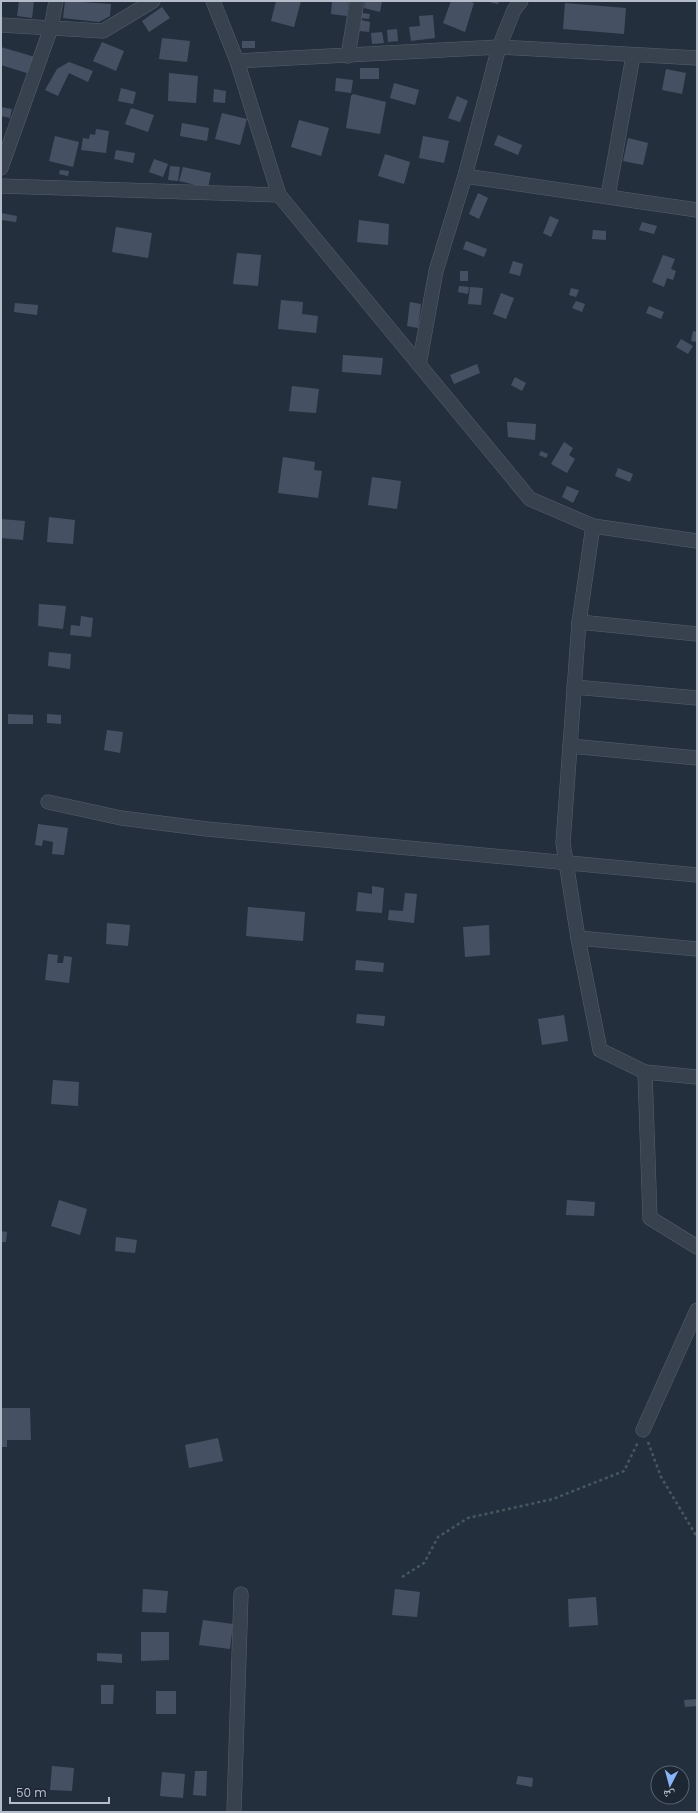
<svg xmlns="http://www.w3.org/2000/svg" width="698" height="1813" font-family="Poppins,'Noto Naskh Arabic',sans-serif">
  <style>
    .building { fill: #455162 }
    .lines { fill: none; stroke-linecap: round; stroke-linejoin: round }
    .minor-casing { stroke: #565f6c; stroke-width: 15 }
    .path { stroke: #44595c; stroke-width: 2.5; stroke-dasharray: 3 3; stroke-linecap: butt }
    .minor { stroke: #38414e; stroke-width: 14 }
  </style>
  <rect width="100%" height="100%" fill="#242f3e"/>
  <g class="building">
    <polygon points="19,1 34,1 32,18 17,16"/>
    <polygon points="65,1 111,4 110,16 99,22 63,18"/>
    <polygon points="276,1 301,1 294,27 271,21"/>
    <polygon points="332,1 349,1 347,16 331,14"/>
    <polygon points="365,1 382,1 380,12 364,8"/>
    <polygon points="451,1 467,1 474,3 465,32 443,23"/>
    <polygon points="485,1 499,1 498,4"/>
    <polygon points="565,3 626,8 624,34 563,29"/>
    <polygon points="162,7 170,18 149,32 142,21"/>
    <polygon points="361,13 370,14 369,19 361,18"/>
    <polygon points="433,15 435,38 411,41 409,27 420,26 419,16"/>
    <polygon points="361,20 370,22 369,32 360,31"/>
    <polygon points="397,29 398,41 388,42 387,30"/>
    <polygon points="382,32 384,43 372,44 371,33"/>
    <polygon points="162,38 190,41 187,62 159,59"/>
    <rect x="242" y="41" width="13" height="7"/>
    <polygon points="102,42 124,51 116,71 93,61"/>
    <polygon points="1,47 35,57 30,74 1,65"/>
    <polygon points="69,62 93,71 88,82 69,73 58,96 45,90 57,69"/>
    <rect x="360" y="68" width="19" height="11"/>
    <polygon points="666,69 686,73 682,94 662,90"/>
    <polygon points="169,73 198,76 196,103 168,101"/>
    <polygon points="336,78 353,80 351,93 335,91"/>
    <polygon points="394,83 419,90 415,105 390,98"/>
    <polygon points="121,88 136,92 133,104 118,101"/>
    <polygon points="214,89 226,91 225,103 213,102"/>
    <polygon points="353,94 386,102 380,134 346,128 351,96"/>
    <polygon points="457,96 468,101 460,122 448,118"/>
    <polygon points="1,107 12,109 10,118 1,116"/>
    <polygon points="131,108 154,115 148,132 125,124"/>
    <polygon points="222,113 247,119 240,145 215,139"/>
    <polygon points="299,120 329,128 321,156 291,147"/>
    <polygon points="182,123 209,128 207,141 180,136"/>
    <polygon points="96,129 109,131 106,153 81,150 83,138 89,139 90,134 95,135"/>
    <polygon points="498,135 522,145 518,155 494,145"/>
    <polygon points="55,136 79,142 73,167 49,161"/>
    <polygon points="423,136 449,141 444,163 419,158"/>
    <polygon points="628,138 648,143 643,165 623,161"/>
    <polygon points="116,150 135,153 133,163 114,159"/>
    <polygon points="385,154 410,162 404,184 378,176"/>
    <polygon points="154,159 168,164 163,177 149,172"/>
    <polygon points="170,166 180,167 178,181 168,180"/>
    <polygon points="183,167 211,173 208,188 179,181"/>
    <polygon points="60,170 69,171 68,176 59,174"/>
    <polygon points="478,193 488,198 479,219 469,214"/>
    <polygon points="1,213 17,216 16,222 1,220"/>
    <polygon points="550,216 559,220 551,237 543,233"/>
    <polygon points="359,220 389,224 388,245 357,242"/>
    <polygon points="642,222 657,226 654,234 639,230"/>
    <polygon points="116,227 152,233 148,258 112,252"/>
    <polygon points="593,230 606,231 606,240 592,239"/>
    <polygon points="466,241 487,249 484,257 463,249"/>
    <polygon points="237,253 261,255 258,286 233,284"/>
    <polygon points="663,255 675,259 671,269 676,271 673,280 667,278 664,287 652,282"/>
    <polygon points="513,261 523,264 520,276 509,273"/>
    <rect x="460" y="271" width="8" height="10"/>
    <polygon points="459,286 469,287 468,294 458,292"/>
    <polygon points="470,287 483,288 481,305 468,304"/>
    <polygon points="571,288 579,290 576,297 569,295"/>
    <polygon points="501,293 514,298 506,319 493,314"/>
    <polygon points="281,300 303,302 302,314 318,316 316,333 278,329"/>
    <polygon points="576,301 585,304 582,312 572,308"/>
    <polygon points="410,302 421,304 418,328 407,326"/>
    <polygon points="15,303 38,305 37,315 14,312"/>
    <polygon points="649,306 664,312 661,319 646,313"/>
    <polygon points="693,331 697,332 697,342 691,341"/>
    <polygon points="681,339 693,346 688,354 676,347"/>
    <polygon points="343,355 383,358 381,375 342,372"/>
    <polygon points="477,364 480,373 454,384 450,375"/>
    <polygon points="515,377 526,383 522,391 511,385"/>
    <polygon points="292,386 319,389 316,413 289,411"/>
    <polygon points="507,422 536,424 535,440 508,437"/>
    <polygon points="564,442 573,448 569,455 575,459 567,473 551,464"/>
    <polygon points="541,451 548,454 546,458 539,455"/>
    <polygon points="283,457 315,462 314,470 322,471 318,498 278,493"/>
    <polygon points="618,468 633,474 630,482 615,476"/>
    <polygon points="372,477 401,481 397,509 368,505"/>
    <polygon points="567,486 579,491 573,503 562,497"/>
    <polygon points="49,517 75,520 73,544 47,542"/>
    <polygon points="1,519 25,521 23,540 1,538"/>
    <polygon points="39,604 66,606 63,629 38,626"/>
    <polygon points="81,616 93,618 91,637 70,635 71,625 80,626"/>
    <polygon points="49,652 71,654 70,669 48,666"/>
    <polygon points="8,714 33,715 33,724 8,724"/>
    <polygon points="47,714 61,715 61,724 47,723"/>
    <polygon points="107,730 123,732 120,753 104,750"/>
    <polygon points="38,824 68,828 64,855 52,854 53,842 43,840 42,846 35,845"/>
    <polygon points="372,886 384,888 382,913 356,911 358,892 372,894"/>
    <polygon points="405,893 417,894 414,923 388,920 389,910 403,911"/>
    <polygon points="248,907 305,912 303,941 246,936"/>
    <polygon points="107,923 130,925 128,946 106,944"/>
    <polygon points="489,925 490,955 465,957 463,927"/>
    <polygon points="48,954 58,955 57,963 63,963 64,956 72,957 69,983 45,980"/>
    <polygon points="356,960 384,963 383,972 355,970"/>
    <polygon points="357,1014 385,1016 384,1026 356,1023"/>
    <polygon points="564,1015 568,1041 542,1045 538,1019"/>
    <polygon points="53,1080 79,1082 78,1106 51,1104"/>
    <polygon points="59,1200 87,1209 80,1235 51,1226"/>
    <polygon points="567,1200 595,1202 594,1216 566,1215"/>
    <polygon points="1,1231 7,1232 6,1242 1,1242"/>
    <polygon points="116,1237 137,1240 135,1253 115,1251"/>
    <polygon points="1,1408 30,1408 31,1440 7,1440 7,1447 1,1447"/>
    <polygon points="218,1438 223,1461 189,1468 185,1445"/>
    <polygon points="143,1589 168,1591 166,1613 142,1612"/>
    <polygon points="395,1589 420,1592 417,1617 392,1615"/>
    <polygon points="596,1597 598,1625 569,1627 568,1599"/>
    <polygon points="203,1620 233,1624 230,1649 199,1645"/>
    <polygon points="141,1632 169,1632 169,1660 141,1661"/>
    <polygon points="97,1653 122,1654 122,1663 97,1661"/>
    <polygon points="101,1685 114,1685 113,1704 101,1704"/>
    <rect x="156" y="1691" width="20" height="23"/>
    <polygon points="697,1699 697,1706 685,1707 684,1700"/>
    <polygon points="52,1766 74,1768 72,1791 50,1790"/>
    <polygon points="195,1771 207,1771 206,1796 193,1795"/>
    <polygon points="162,1772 185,1774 183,1798 160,1796"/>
    <polygon points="518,1776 533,1778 532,1787 516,1784"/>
  </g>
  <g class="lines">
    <defs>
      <g id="minor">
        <polyline points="213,1 237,61 279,195 530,499 593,526 697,541"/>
        <polyline points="1,25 103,31 153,1"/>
        <polyline points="348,56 357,1"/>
        <polyline points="237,61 499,47 697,58"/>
        <polyline points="1,168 51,28 56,1"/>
        <polyline points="465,176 697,210"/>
        <polyline points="1,186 279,195"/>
        <polyline points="608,196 633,56"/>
        <polyline points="419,365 436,271 465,176 499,47 514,10 521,1"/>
        <polyline points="593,526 579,622 563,843 578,938 600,1050 645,1072 697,1077"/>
        <polyline points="579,622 697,634"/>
        <polyline points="574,687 697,698"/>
        <polyline points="570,746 697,758"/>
        <polyline points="48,802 121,818 207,829 697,875"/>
        <polyline points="578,938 697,949"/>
        <polyline points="645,1072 650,1218 697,1247"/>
        <polyline points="643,1430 697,1310"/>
        <polyline points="234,1812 241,1594"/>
      </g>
    </defs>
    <use href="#minor" class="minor-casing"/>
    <g class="path">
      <polyline points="648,1442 661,1477 697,1537"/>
      <polyline points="402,1577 424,1563 438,1537 468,1518 553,1499 624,1471 638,1442"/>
    </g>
    <use href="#minor" class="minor"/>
  </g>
  <rect width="698" height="1813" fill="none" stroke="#b4bcc9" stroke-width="4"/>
  <g transform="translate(670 1785) rotate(186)"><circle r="19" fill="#1d2633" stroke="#59626f"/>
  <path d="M0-3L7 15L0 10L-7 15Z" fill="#8ab4f8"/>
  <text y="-6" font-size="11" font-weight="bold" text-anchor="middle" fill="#b4bcc9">ش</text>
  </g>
  <path d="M10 1797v6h99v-6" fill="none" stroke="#b4bcc9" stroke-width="2"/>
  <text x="16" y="1797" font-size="12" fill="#b4bcc9" stroke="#1d2633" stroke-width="3" paint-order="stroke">50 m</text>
</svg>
